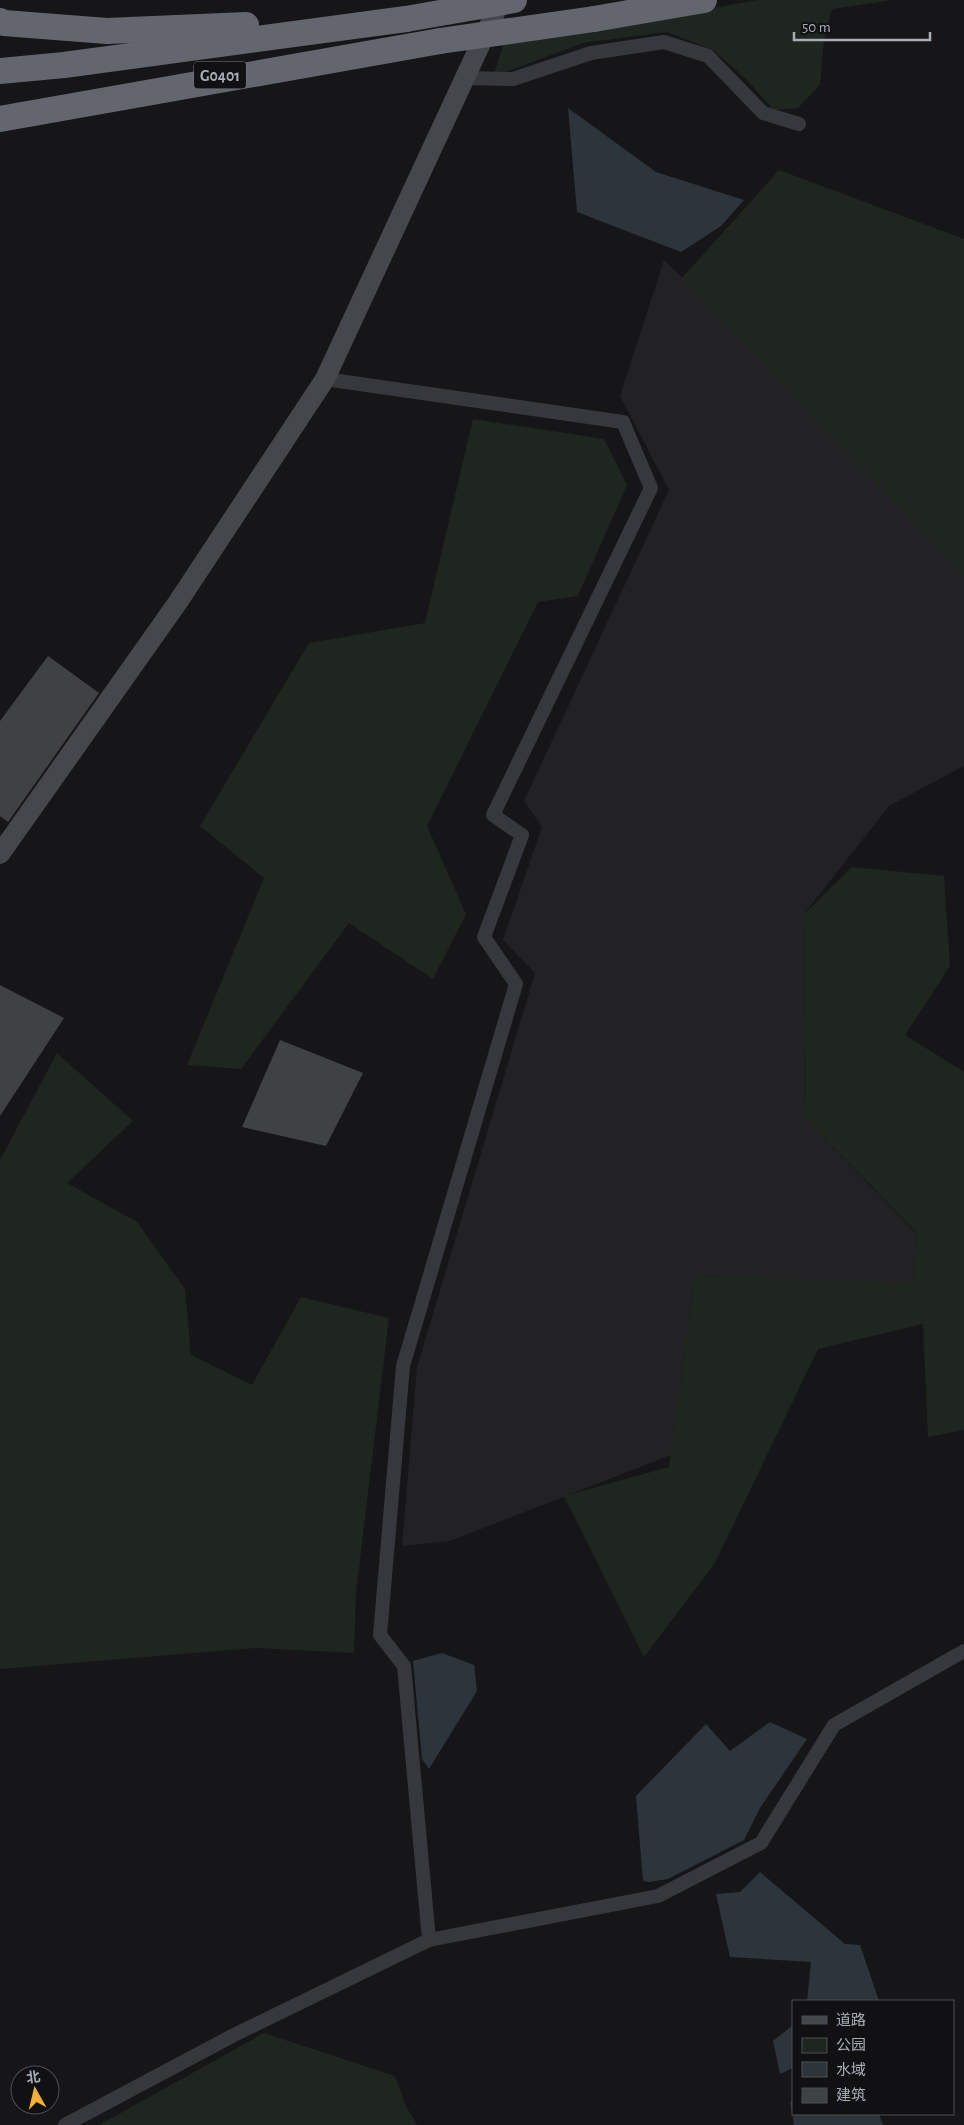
<svg xmlns="http://www.w3.org/2000/svg" width="964" height="2125" font-family="'Alegreya Sans','Noto Sans SC',sans-serif">
  <style>
    .built { fill: #222225 }
    .green { fill: #1e261f }
    .water { fill: #2c353c }
    .building { fill: #404145 }
    .lines { fill: none; stroke-linecap: round; stroke-linejoin: round }
    .street { stroke: #37383d; stroke-width: 14 }
    .secondary { stroke: #45474d; stroke-width: 20 }
    .highway { stroke: #63666e; stroke-width: 26 }
    .highway-bridge { stroke: #63666e; stroke-width: 26 }
    .labels { text-anchor: middle; stroke-width: 5; stroke-linejoin: round; paint-order: stroke }
    .shield { fill: #111113; stroke: #7b7e86; stroke-width: 1 }
    .shield-label { font-size: 16px; font-weight: bold; fill: #a8adb8 }
  </style>
  <rect width="100%" height="100%" fill="#161618"/>
  <polygon class="built" points="664,260 746,338 964,574 964,766 889,806 804,914 806,1119 917,1234 914,1284 695,1276 671,1455 450,1541 402,1546 417,1367 535,973 503,940 542,827 524,801 669,490 620,396"/>
  <g class="green">
    <polygon points="757,0 893,0 832,9 824,40 820,85 798,108 774,110 745,78 713,50 667,32 583,43 493,77 503,45"/>
    <polygon points="779,170 964,239 964,576 682,278"/>
    <polygon points="473,419 604,439 627,485 578,596 538,602 427,826 466,914 433,979 349,923 241,1069 187,1065 264,878 200,826 309,643 425,623"/>
    <polygon points="852,867 944,876 950,966 905,1035 964,1072 964,1430 928,1437 923,1324 818,1349 715,1563 644,1657 564,1496 669,1467 695,1276 914,1283 917,1233 806,1119 804,914"/>
    <polygon points="57,1053 133,1121 67,1183 137,1222 185,1289 191,1355 252,1385 301,1297 389,1318 356,1593 354,1653 257,1648 0,1669 0,1160"/>
    <polygon points="264,2033 395,2076 406,2106 417,2125 99,2125"/>
  </g>
  <g class="water">
    <polygon points="568,108 656,172 744,200 721,226 681,252 577,212"/>
    <polygon points="442,1653 474,1665 477,1691 429,1769 422,1759 413,1661"/>
    <polygon points="770,1722 807,1739 760,1808 744,1840 668,1879 649,1882 643,1881 636,1796 706,1724 730,1751"/>
    <polygon points="760,1872 845,1944 860,1945 879,2001 807,2001 811,1962 730,1957 716,1894 740,1892"/>
    <polygon points="793,2025 793,2068 780,2074 773,2041"/>
    <polygon points="793,2100 793,2114 879,2114 883,2125 794,2125 790,2102"/>
  </g>
  <g class="building">
    <polygon points="48,656 99,693 8,822 0,816 0,721"/>
    <polygon points="0,985 64,1018 0,1116"/>
    <polygon points="280,1040 363,1073 326,1146 242,1127"/>
  </g>
  <g class="lines">
    <g class="street">
      <polyline points="464,78 513,79 591,53 664,42 708,56 763,113 799,124"/>
      <polyline points="325,379 623,422 651,488 493,815 522,835 484,937 516,984 403,1366 380,1635 404,1666 429,1940"/>
      <polyline points="65,2125 232,2036 429,1940 658,1896 761,1843 834,1725 964,1651"/>
    </g>
    <polyline class="secondary" points="0,854 178,602 325,379 501,0"/>
    <g class="highway">
      <polyline points="594,19 704,0"/>
      <polyline points="0,21 4,23 107,31 246,25"/>
      <polyline points="0,71 64,65 406,19"/>
      <polyline points="0,119 440,41"/>
    </g>
    <g class="highway-bridge">
      <polyline points="406,19 514,0"/>
      <polyline points="440,41 594,19"/>
    </g>
  </g>
  <g class="labels">
    <rect class="shield" x="194" y="61.5" width="52" height="27" rx="4"/>
    <g class="shield-label">
      <text x="220" y="81">G0401</text>
    </g>
  </g>
  <rect x="792" y="2000" width="162" height="115" fill="#111113" stroke="#4d4f55"/>
  <rect x="802" y="2016" width="25" height="8" fill="#45474d" stroke="#4d4f55"/>
  <text x="836" y="2025" font-size="15" fill="#a8adb8">道路</text>
  <rect x="802" y="2038" width="25" height="15" fill="#1e261f" stroke="#4d4f55"/>
  <text x="836" y="2050" font-size="15" fill="#a8adb8">公园</text>
  <rect x="802" y="2062" width="25" height="15" fill="#2c353c" stroke="#4d4f55"/>
  <text x="836" y="2075" font-size="15" fill="#a8adb8">水域</text>
  <rect x="802" y="2088" width="25" height="15" fill="#404145" stroke="#4d4f55"/>
  <text x="836" y="2100" font-size="15" fill="#a8adb8">建筑</text>
  <g transform="translate(35 2090) rotate(352)"><circle r="24" fill="#111113" stroke="#4d4f55"/>
  <path d="M0-4L9 19L0 12L-9 19Z" fill="#f2b134"/>
  <text y="-8" font-size="14" font-weight="bold" text-anchor="middle" fill="#a8adb8">北</text>
  </g>
  <path d="M794 32v8h136v-8" fill="none" stroke="#a8adb8" stroke-width="2.5"/>
  <text x="802" y="32" font-size="15" fill="#a8adb8" stroke="#111113" stroke-width="4" paint-order="stroke">50 m</text>
</svg>
